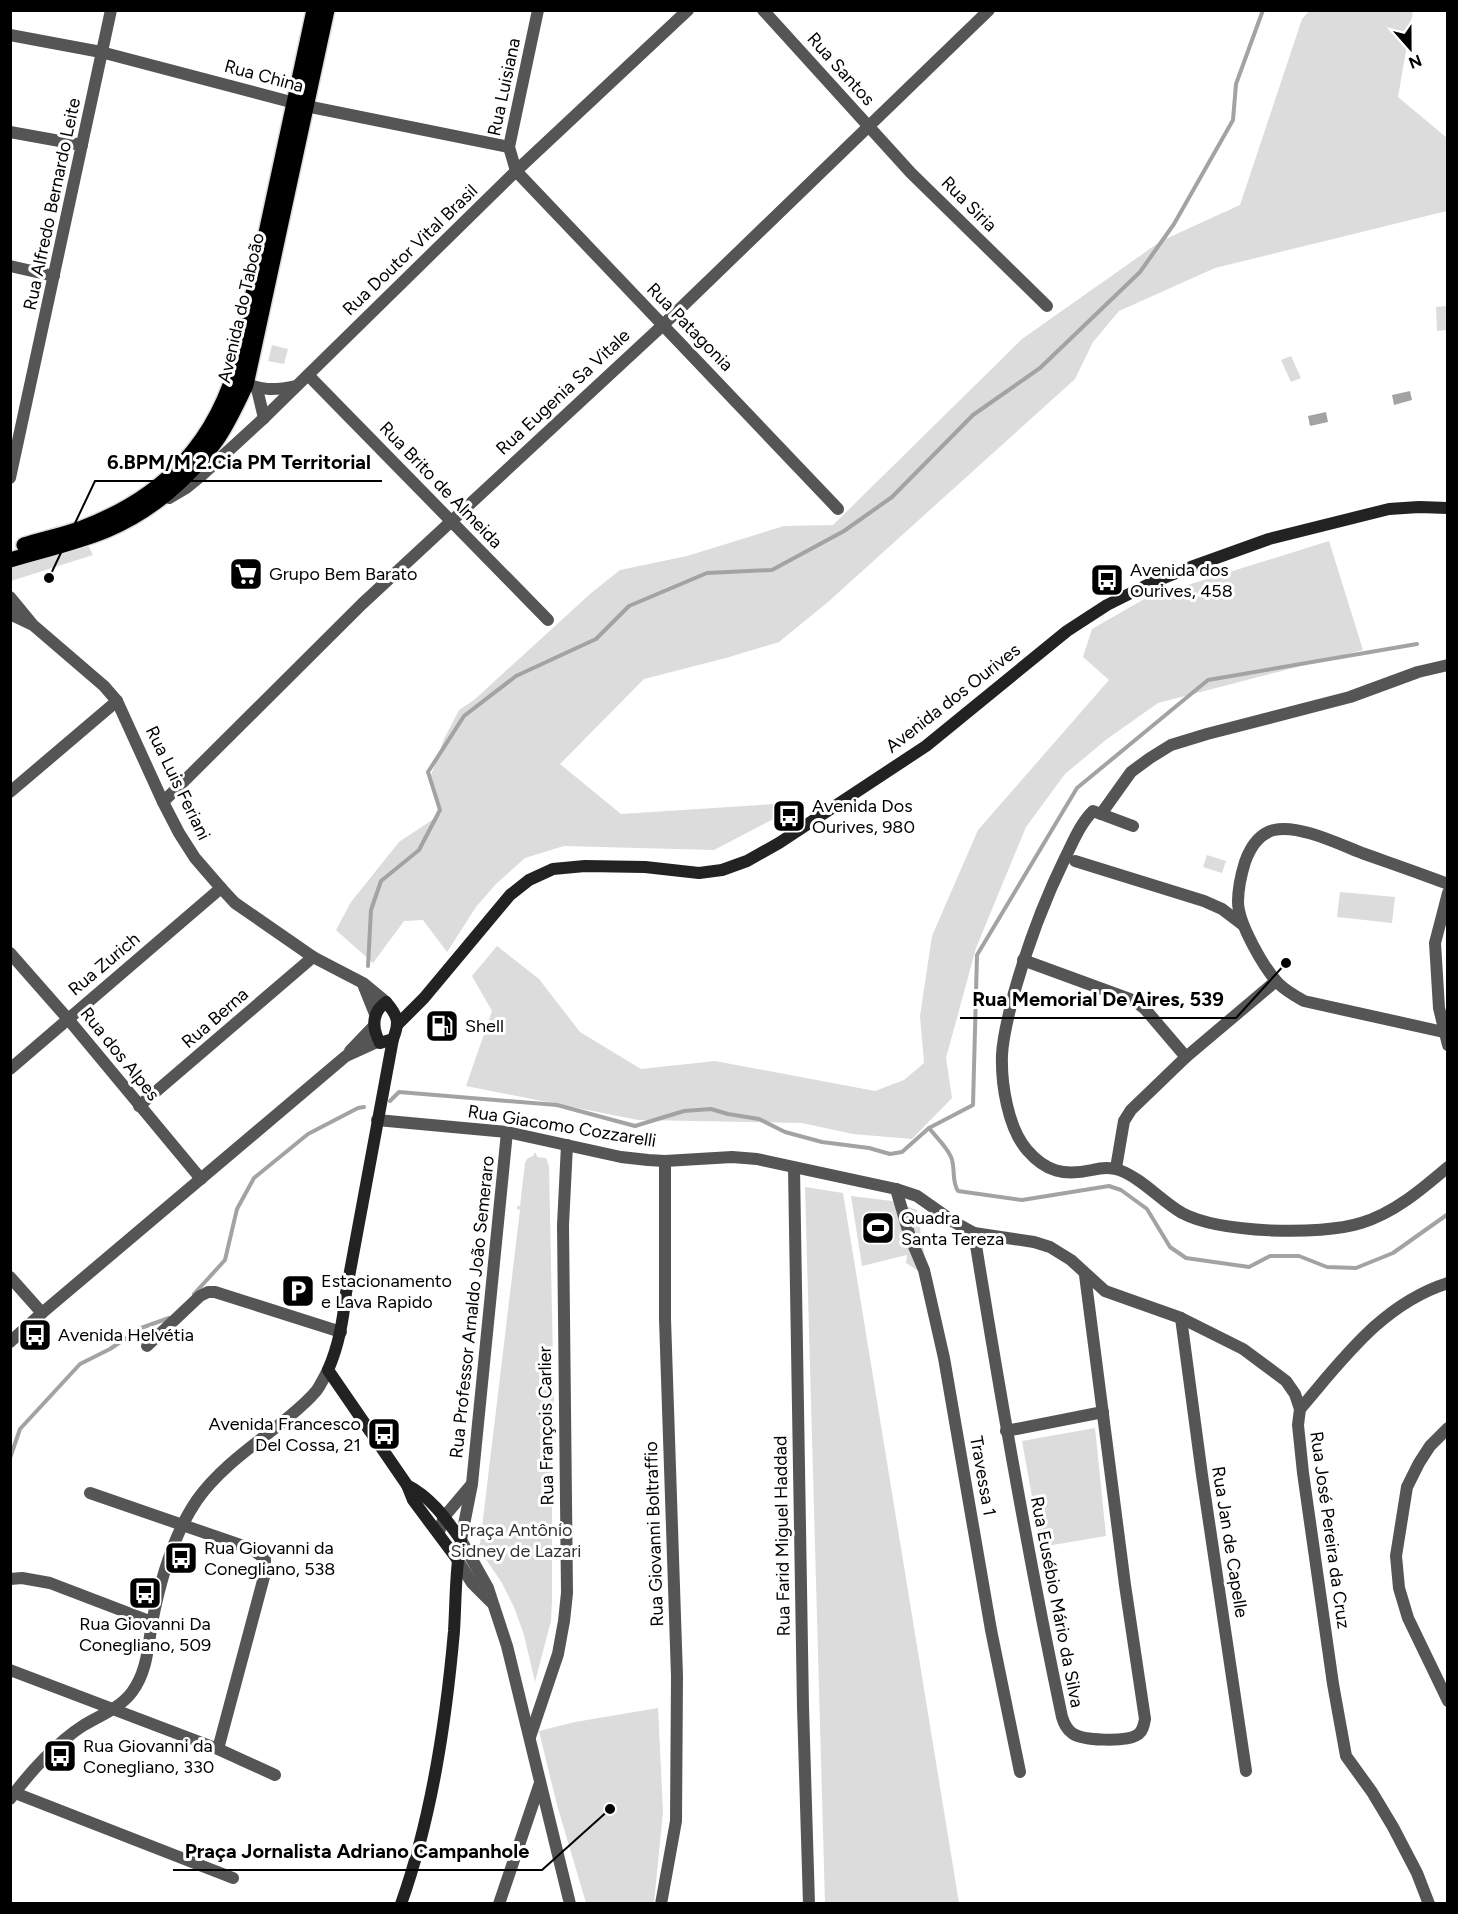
<svg xmlns="http://www.w3.org/2000/svg" width="1458" height="1914" font-family="Figtree,sans-serif">
  <style>
    .green { fill: #dcdcdc }
    .water { fill: #a3a3a3 }
    .lines { fill: none; stroke-linecap: round; stroke-linejoin: round }
    .stream { stroke: #a3a3a3; stroke-width: 4 }
    .primary-casing { stroke: #dbdbdb; stroke-width: 18 }
    .minor { stroke: #555; stroke-width: 12 }
    .tertiary { stroke: #555; stroke-width: 12 }
    .secondary { stroke: #222; stroke-width: 12 }
    .primary { stroke: #000; stroke-width: 15 }
    .labels { text-anchor: middle; stroke-width: 6; stroke-linejoin: round; paint-order: stroke }
    .street-label { font-size: 18px; fill: #000; stroke: #fff }
    .poi-label { font-size: 18px; fill: #000; stroke: #fff; text-anchor: start }
    .park-label { font-size: 18px; fill: #333; stroke: #fff }
    .leader { fill: none; stroke: #000; stroke-width: 2 }
    .callout-dot { fill: #000; stroke: #fff; stroke-width: 2 }
    .callout-label { font-size: 20px; text-anchor: middle; font-weight: bold; fill: #000; stroke: #fff; stroke-width: 6; stroke-linejoin: round; paint-order: stroke }
  </style>
  <rect width="100%" height="100%" fill="#fff"/>
  <g class="green">
    <polygon points="1309,11 1413,11 1398,97 1447,138 1447,211 1215,268 1119,311 1093,342 1075,379 828,602 779,642 726,658 644,679 560,764 621,814 806,802 714,850 564,846 525,858 496,884 476,907 447,952 423,920 404,921 373,963 336,930 351,902 399,842 441,814 430,778 444,739 459,710 474,700 590,594 620,570 687,556 784,526 833,525 1022,339 1161,241 1240,205 1302,19"/>
    <polygon points="1446,306 1447,330 1437,331 1436,307"/>
    <polygon points="272,345 288,349 284,364 268,361"/>
    <polygon points="1291,356 1301,378 1291,382 1281,360"/>
    <polygon points="86,541 93,555 11,581 11,562"/>
    <polygon points="1329,541 1363,650 1158,703 1107,739 1065,774 1026,827 976,948 946,1058 952,1098 912,1139 853,1134 802,1123 638,1120 466,1086 492,1011 472,976 497,946 539,979 580,1032 641,1069 715,1061 875,1091 904,1080 924,1063 920,1016 932,936 978,830 1109,680 1083,657 1092,629 1146,598"/>
    <polygon points="1207,855 1226,861 1222,873 1203,867"/>
    <polygon points="1340,892 1395,897 1392,923 1337,917"/>
    <polygon points="534,1153 536,1153 537,1157 546,1158 549,1166 555,1460 552,1461 552,1600 551,1621 535,1682 524,1635 514,1607 502,1583 481,1552 480,1544 520,1210 517,1209 517,1206 520,1206 525,1163 527,1159 534,1155"/>
    <polygon points="805,1187 843,1193 959,1903 825,1903"/>
    <polygon points="851,1196 892,1201 917,1210 926,1265 920,1272 906,1263 907,1255 862,1266"/>
    <polygon points="1095,1428 1106,1536 1041,1547 1022,1441"/>
    <polygon points="658,1708 663,1812 654,1903 586,1903 557,1805 539,1731 575,1722"/>
  </g>
  <g class="water">
    <polygon points="1410,391 1412,400 1394,405 1392,395"/>
    <polygon points="1326,412 1328,422 1310,426 1308,416"/>
  </g>
  <g class="lines">
    <g class="stream">
      <polyline points="368,966 371,910 381,881 419,850 440,810 428,772 464,716 516,676 596,639 629,606 707,573 772,570 844,531 892,497 973,415 1040,368 1140,272 1174,224 1233,120 1236,84 1263,10"/>
      <path d="M390 1101 399 1092 557 1105 635 1126 684 1111 711 1109 728 1114 759 1119 785 1132 822 1142 869 1148 890 1154 902 1152 929 1128C936 1137 947 1147 951 1157 956 1169 951 1180 958 1191L1022 1200 1109 1186 1121 1190 1147 1209 1170 1247 1186 1258 1249 1267 1270 1256H1299L1327 1267 1356 1268 1393 1253 1448 1214"/>
      <polyline points="929,1128 973,1105 977,955 1077,788 1208,680 1417,644"/>
      <polyline points="194,1294 225,1260 237,1209 254,1178 308,1134 358,1108 364,1107"/>
      <polyline points="10,1458 20,1429 80,1364 110,1349 141,1328 169,1318"/>
    </g>
    <defs>
      <g id="primary">
        <path d="M24 545C43 539 63 535 82 528 166 496 217 442 240 354L314 10"/>
        <path d="M10 560C43 550 76 543 107 530 150 512 189 479 216 441 228 424 237 404 246 385L327 10"/>
      </g>
    </defs>
    <use href="#primary" class="primary-casing"/>
    <g class="minor">
      <polyline points="538,10 509,147 516,171 838,509"/>
      <polyline points="763,10 911,173 1047,306"/>
      <polyline points="10,35 101,52 306,106 509,147"/>
      <polyline points="10,132 82,145"/>
      <polyline points="10,266 54,276"/>
      <polyline points="308,375 548,620"/>
      <polyline points="10,478 111,10"/>
      <polyline points="10,597 33,625 104,686 117,701 163,802 179,833 195,858 221,888 235,903 313,957 363,983 386,1002"/>
      <polyline points="10,614 31,624"/>
      <polyline points="10,792 117,701"/>
      <polyline points="163,802 362,604 663,325 989,10"/>
      <polyline points="1101,814 1131,772 1150,758 1171,745 1207,734 1350,697 1418,672 1448,665"/>
      <path d="M1133 826 1093 811C1080 824 1073 842 1065 858 1044 901 1027 947 1014 993 1009 1014 1003 1034 1002 1055 1001 1084 1008 1128 1027 1150 1046 1172 1064 1176 1092 1170 1100 1168 1111 1167 1119 1170 1143 1179 1160 1200 1182 1213 1220 1233 1319 1236 1361 1223 1394 1213 1421 1190 1448 1167"/>
      <polyline points="1075,861 1204,901 1222,909 1243,925"/>
      <path d="M1448 884C1419 873 1390 863 1362 853 1339 844 1298 824 1274 830 1258 834 1250 848 1245 862 1241 875 1238 889 1238 902 1238 923 1264 968 1278 983 1286 991 1295 996 1304 1001L1448 1033"/>
      <polyline points="1448,893 1435,943 1439,1008 1448,1045"/>
      <polyline points="10,953 68,1019 201,1179"/>
      <polyline points="1023,960 1135,1001 1145,1009 1186,1057"/>
      <polyline points="363,984 375,1014"/>
      <polyline points="350,1051 374,1026"/>
      <polyline points="10,1069 221,888"/>
      <polyline points="139,1106 313,957"/>
      <polyline points="377,1120 507,1132 621,1157 648,1160 665,1161 732,1157 757,1159 896,1189 917,1196 954,1222 974,1233 1034,1242 1050,1247 1071,1260 1105,1291 1181,1318 1243,1349 1286,1381 1295,1394 1300,1409 1298,1425 1303,1473 1333,1684 1346,1756 1372,1792 1393,1827 1417,1873 1429,1904"/>
      <polyline points="507,1132 472,1484 461,1540 488,1588 507,1646 570,1904"/>
      <polyline points="794,1168 803,1707 809,1904"/>
      <polyline points="1116,1168 1124,1121 1131,1110 1186,1057 1276,981"/>
      <polyline points="896,1189 910,1237 924,1270 944,1358 991,1630 1020,1772"/>
      <path d="M974 1233C1000 1395 1028 1556 1062 1717 1064 1723 1066 1729 1072 1733 1082 1741 1126 1742 1137 1735 1143 1732 1144 1724 1145 1719L1125 1585 1085 1275"/>
      <polyline points="10,1277 42,1313"/>
      <polyline points="1181,1318 1202,1475 1246,1771"/>
      <polyline points="10,1342 42,1313 346,1056 379,1041"/>
      <polyline points="147,1346 200,1296 208,1292 215,1292 341,1332"/>
      <path d="M1300 1409C1343 1359 1382 1304 1448 1283"/>
      <polyline points="1448,1428 1430,1446 1419,1463 1407,1487 1396,1556 1399,1588 1408,1618 1448,1701"/>
      <polyline points="1006,1431 1103,1412"/>
      <polyline points="90,1493 252,1549 265,1559 265,1573 218,1749"/>
      <polyline points="439,1532 444,1517 471,1485"/>
      <polyline points="457,1559 472,1583 491,1602"/>
      <polyline points="10,1579 22,1578 50,1583 152,1622"/>
      <polyline points="10,1670 218,1749 275,1775"/>
      <polyline points="530,1737 558,1654 564,1621 567,1593 563,1225 567,1145"/>
      <polyline points="15,1793 233,1878"/>
      <polyline points="499,1904 540,1783"/>
      <polyline points="661,1904 676,1821 677,1676 665,1319 665,1161"/>
    </g>
    <g class="tertiary">
      <path d="M240 382C261 390 273 391 296 386"/>
      <polyline points="257,389 264,418"/>
      <polyline points="169,498 186,488 202,475 264,418 516,171 688,10"/>
      <path d="M10 1799C29 1773 57 1742 84 1725 101 1715 120 1708 132 1692 147 1672 148 1647 152 1623 160 1581 173 1535 197 1500 216 1473 244 1452 270 1432 286 1419 304 1406 317 1390 321 1384 325 1376 328 1370"/>
    </g>
    <g class="secondary">
      <path d="M386 1002C398 1016 400 1022 393 1039L380 1043C372 1028 371 1013 386 1002Z"/>
      <polyline points="398,1024 424,998 510,895 529,880 553,869 585,866 645,867 699,873 722,870 747,861 779,843 926,746 1067,631 1107,605 1149,584 1191,567 1269,539 1389,509 1419,507 1448,508"/>
      <path d="M393 1039 346 1293C343 1320 339 1345 328 1370L407 1485 413 1500 457 1559"/>
      <path d="M401 1904C432 1817 446 1722 454 1631 456 1600 455 1570 461 1540 446 1519 431 1497 407 1485"/>
    </g>
    <use href="#primary" class="primary"/>
  </g>
  <defs>
    <symbol id="supermarket-square" viewBox="-11 -11 22 22"><rect x="-9" y="-9" width="18" height="18" rx="4" fill="#000" stroke="#fff"/><path d="M-6-5.5h2.5l.6 2H6L4.5 2H-2.5L-4.4-4H-6ZM-1.5 3.2a1.3 1.3 0 1 0 .1 0ZM3 3.2a1.3 1.3 0 1 0 .1 0Z" fill="#fff"/></symbol>
    <symbol id="bus-square" viewBox="-11 -11 22 22"><rect x="-9" y="-9" width="18" height="18" rx="4" fill="#000" stroke="#fff"/><path d="M-5-6H5V4H4V6H2V4H-2V6H-4V4H-5ZM-3.5-4V0h7V-4ZM-3.5 1.2v1.5H-2V1.2ZM2 1.2v1.5H3.5V1.2Z" fill="#fff"/></symbol>
    <symbol id="fuel-square" viewBox="-11 -11 22 22"><rect x="-9" y="-9" width="18" height="18" rx="4" fill="#000" stroke="#fff"/><path d="M-5.5-6h7V0h2V4h1.3V-2.5L3-4.5l.8-.8L6-3V5H2.5V1h-1V6h-7ZM-4.2-4.7v3.2H.2V-4.7Z" fill="#fff"/></symbol>
    <symbol id="stadium-square" viewBox="-11 -11 22 22"><rect x="-9" y="-9" width="18" height="18" rx="4" fill="#000" stroke="#fff"/><path d="M0-5a6.5 5 0 1 0 0 10a6.5 5 0 1 0 0-10ZM-3.5-1.8h7v3.6h-7Z" fill="#fff"/></symbol>
    <symbol id="parking-square" viewBox="-11 -11 22 22"><rect x="-9" y="-9" width="18" height="18" rx="4" fill="#000" stroke="#fff"/><path d="M-3.5-5.5H1a3.5 3.5 0 0 1 0 7H-1V5.5H-3.5ZM-1-3.4V-.6H.8a1.4 1.4 0 0 0 0-2.8Z" fill="#fff"/></symbol>
  </defs>
  <g fill-rule="evenodd">
    <use href="#supermarket-square" x="227" y="555" width="38" height="38"/>
    <use href="#bus-square" x="1088" y="561" width="38" height="38"/>
    <use href="#bus-square" x="770" y="797" width="38" height="38"/>
    <use href="#fuel-square" x="423" y="1007" width="38" height="38"/>
    <use href="#stadium-square" x="859" y="1209" width="38" height="38"/>
    <use href="#parking-square" x="279" y="1272" width="38" height="38"/>
    <use href="#bus-square" x="16" y="1316" width="38" height="38"/>
    <use href="#bus-square" x="365" y="1415" width="38" height="38"/>
    <use href="#bus-square" x="162" y="1539" width="38" height="38"/>
    <use href="#bus-square" x="126" y="1574" width="38" height="38"/>
    <use href="#bus-square" x="41" y="1737" width="38" height="38"/>
  </g>
  <g class="labels">
    <g class="street-label">
      <text transform="translate(841 69) rotate(48)" y="6">Rua Santos</text>
      <text transform="translate(264 76) rotate(15)" y="6">Rua China</text>
      <text transform="translate(504 87) rotate(-78)" y="6">Rua Luisiana</text>
      <text transform="translate(52 204) rotate(-78)" y="6">Rua Alfredo Bernardo Leite</text>
      <text transform="translate(969 204) rotate(45)" y="6">Rua Siria</text>
      <text transform="translate(410 250) rotate(-44)" y="6">Rua Doutor Vital Brasil</text>
      <text transform="translate(241 308) rotate(-77)" y="6">Avenida do Taboão</text>
      <text transform="translate(690 327) rotate(46)" y="6">Rua Patagonia</text>
      <text transform="translate(563 392) rotate(-43)" y="6">Rua Eugenia Sa Vitale</text>
      <text transform="translate(441 485) rotate(46)" y="6">Rua Brito de Almeida</text>
      <text transform="translate(953 698) rotate(-38)" y="6">Avenida dos Ourives</text>
      <text transform="translate(178 783) rotate(64)" y="6">Rua Luis Feriani</text>
      <text transform="translate(104 964) rotate(-40)" y="6">Rua Zurich</text>
      <text transform="translate(215 1018) rotate(-41)" y="6">Rua Berna</text>
      <text transform="translate(120 1054) rotate(51)" y="6">Rua dos Alpes</text>
      <text transform="translate(562 1126) rotate(9)" y="6">Rua Giacomo Cozzarelli</text>
      <text transform="translate(472 1307) rotate(-84)" y="6">Rua Professor Arnaldo João Semeraro</text>
      <text transform="translate(546 1426) rotate(-91)" y="6">Rua François Carlier</text>
      <text transform="translate(983 1476) rotate(80)" y="6">Travessa 1</text>
      <text transform="translate(1330 1530) rotate(82)" y="6">Rua José Pereira da Cruz</text>
      <text transform="translate(654 1534) rotate(-92)" y="6">Rua Giovanni Boltraffio</text>
      <text transform="translate(782 1536) rotate(-91)" y="6">Rua Farid Miguel Haddad</text>
      <text transform="translate(1230 1542) rotate(81)" y="6">Rua Jan de Capelle</text>
      <text transform="translate(1057 1602) rotate(79)" y="6">Rua Eusébio Mário da Silva</text>
    </g>
    <g class="poi-label">
      <text x="1130" y="576">Avenida dos<tspan x="1130" dy="21">Ourives, 458</tspan></text>
      <text x="269" y="580">Grupo Bem Barato</text>
      <text x="812" y="812">Avenida Dos<tspan x="812" dy="21">Ourives, 980</tspan></text>
      <text x="465" y="1032">Shell</text>
      <text x="901" y="1224">Quadra<tspan x="901" dy="21">Santa Tereza</tspan></text>
      <text x="321" y="1287">Estacionamento<tspan x="321" dy="21">e Lava Rapido</tspan></text>
      <text x="58" y="1341">Avenida Helvétia</text>
      <text x="361" y="1430" text-anchor="end">Avenida Francesco<tspan x="361" dy="21">Del Cossa, 21</tspan></text>
      <text x="204" y="1554">Rua Giovanni da<tspan x="204" dy="21">Conegliano, 538</tspan></text>
      <text x="145" y="1630" text-anchor="middle">Rua Giovanni Da<tspan x="145" dy="21">Conegliano, 509</tspan></text>
      <text x="83" y="1752">Rua Giovanni da<tspan x="83" dy="21">Conegliano, 330</tspan></text>
    </g>
    <g class="park-label">
      <text x="516" y="1536">Praça Antônio<tspan x="516" dy="21">Sidney de Lazari</tspan></text>
    </g>
  </g>
  <path class="leader" d="M49 578L95 481H382M1286 963L1236 1018H960M610 1809L542 1870H173"/>
  <g class="callout-dot">
    <circle cx="49" cy="578" r="6"/>
    <circle cx="1286" cy="963" r="6"/>
    <circle cx="610" cy="1809" r="6"/>
  </g>
  <g class="callout-label">
    <text x="239" y="469">6.BPM/M 2.Cia PM Territorial</text>
    <text x="1098" y="1006">Rua Memorial De Aires, 539</text>
    <text x="357" y="1858">Praça Jornalista Adriano Campanhole</text>
  </g>
  <rect width="1458" height="1914" fill="none" stroke="#000000" stroke-width="24"/>
  <g transform="translate(1410 48) rotate(159)" stroke="#ffffff" stroke-width="4.5" paint-order="stroke">
  <path d="M0-4.5L10 22L0 15L-10 22Z" fill="#000000"/>
  <text y="-9" font-size="16" font-weight="bold" text-anchor="middle" fill="#000000">N</text>
  </g>
</svg>
